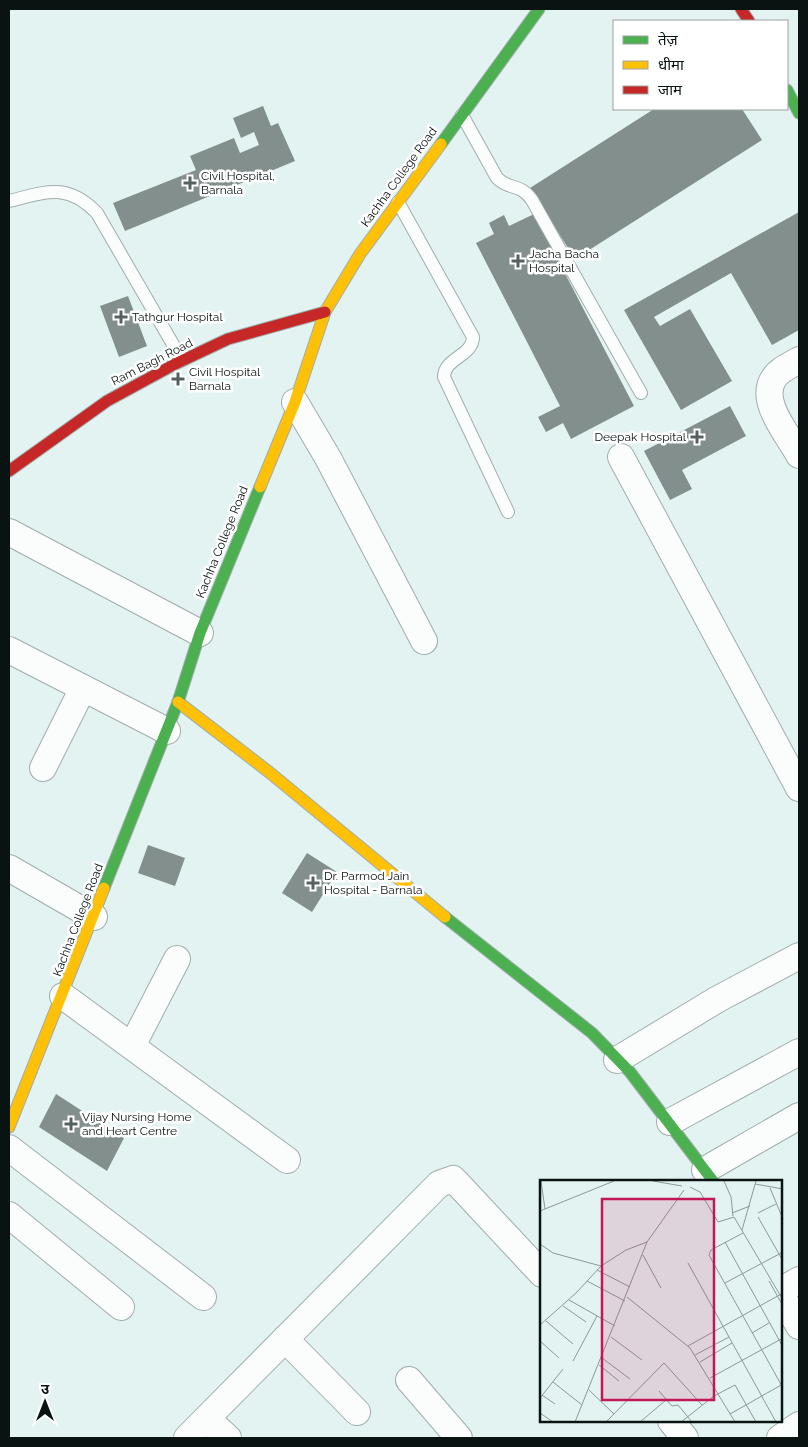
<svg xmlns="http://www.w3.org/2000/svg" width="808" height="1447" font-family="Raleway,'Noto Sans Devanagari',sans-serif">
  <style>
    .building { fill: #828f8d }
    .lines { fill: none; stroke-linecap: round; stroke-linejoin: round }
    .lane-casing { stroke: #a0adac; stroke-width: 14 }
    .street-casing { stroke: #a0adac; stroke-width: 28 }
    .fast-casing { stroke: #a0adac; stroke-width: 13 }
    .slow-casing { stroke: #a0adac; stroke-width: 13 }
    .jam-casing { stroke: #a0adac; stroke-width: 13 }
    .lane { stroke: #fbfdfd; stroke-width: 12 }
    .street { stroke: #fbfdfd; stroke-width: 26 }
    .fast { stroke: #4caf50; stroke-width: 11 }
    .slow { stroke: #ffc107; stroke-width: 11 }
    .jam { stroke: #c62828; stroke-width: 11 }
    .poi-dot { fill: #556160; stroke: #fff; stroke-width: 2 }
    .labels { text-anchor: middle; stroke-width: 5; stroke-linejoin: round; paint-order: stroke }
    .poi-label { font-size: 12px; fill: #081312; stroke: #fff; text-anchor: start }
    .street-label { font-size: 12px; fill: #081312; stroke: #fff }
    .inset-road { fill: none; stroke: #8b9998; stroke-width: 1 }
    .view { fill: #c2185b; fill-opacity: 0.15; stroke: #c2185b; stroke-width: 2.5 }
    .inset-edge { fill: none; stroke: #081312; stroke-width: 2.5 }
  </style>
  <rect width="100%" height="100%" fill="#e3f3f1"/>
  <g class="building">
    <polygon points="263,106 271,126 278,123 295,161 125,231 113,203 196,170 190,156 234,138 240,153 259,145 254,132 241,138 233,118"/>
    <polygon points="654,109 742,109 762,140 575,259 530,188"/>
    <polygon points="799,212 799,330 772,345 731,273 654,317 660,326 690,309 732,381 681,410 624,310"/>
    <polygon points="534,214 634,406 571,439 563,423 546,432 538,417 560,406 476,243 494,234 489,223 504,215 509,226"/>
    <polygon points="128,296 147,346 119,357 100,306"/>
    <polygon points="730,406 746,436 682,470 692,489 670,500 644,451"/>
    <polygon points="148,845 185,858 175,886 138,873"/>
    <polygon points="307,853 337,872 312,912 282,893"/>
    <polygon points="56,1094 124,1138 107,1171 39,1127"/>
  </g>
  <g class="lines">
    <defs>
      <g id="lane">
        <path d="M462 115 497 178C510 191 519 182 532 200L641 393"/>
        <path d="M9 201C46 192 67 182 97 213L182 360"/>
        <path d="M398 202 473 337C473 356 444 358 444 377L508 512"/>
      </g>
      <g id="street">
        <path d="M799 360C791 365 780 369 774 378 758 401 788 434 799 455"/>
        <polyline points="295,402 328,458 424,641"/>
        <polyline points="621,457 799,788"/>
        <polyline points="9,532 200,633"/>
        <polyline points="9,650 167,731"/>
        <polyline points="43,768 83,688"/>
        <polyline points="9,868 94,917"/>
        <polyline points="63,996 287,1160"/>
        <polyline points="132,1046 177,959"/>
        <polyline points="617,1060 718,999 799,956"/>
        <polyline points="670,1122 799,1052"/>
        <polyline points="9,1148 203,1297"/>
        <polyline points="705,1170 799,1116"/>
        <polyline points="9,1215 121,1307"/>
        <polyline points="782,1290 799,1280"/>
        <polyline points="782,1296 799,1326"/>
        <polyline points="285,1339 357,1412"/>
        <polyline points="409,1380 459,1438"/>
        <polyline points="207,1419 228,1438"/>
        <polyline points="671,1421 685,1438"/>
        <polyline points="187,1438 439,1184 453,1179 459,1185 542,1274"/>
        <polyline points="780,1438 799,1425"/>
      </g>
      <g id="fast">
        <polyline points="787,90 799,113"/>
        <polyline points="441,144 539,9"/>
        <polyline points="104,888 178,702 200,633 260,487"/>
        <polyline points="445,917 592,1033 630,1072 713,1181"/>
      </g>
      <g id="slow">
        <polyline points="260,487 295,402 325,312 360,254 441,144"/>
        <polyline points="178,702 269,772 445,917"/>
        <polyline points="9,1127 104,888"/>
      </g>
      <g id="jam">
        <polyline points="741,9 749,21"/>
        <polyline points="9,471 107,401 175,364 228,339 325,312"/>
      </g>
    </defs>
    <use href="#lane" class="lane-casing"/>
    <use href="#street" class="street-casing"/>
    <use href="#fast" class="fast-casing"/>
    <use href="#slow" class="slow-casing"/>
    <use href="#jam" class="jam-casing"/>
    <use href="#lane" class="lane"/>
    <use href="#street" class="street"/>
    <use href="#fast" class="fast"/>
    <use href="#slow" class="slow"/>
    <use href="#jam" class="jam"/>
  </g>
  <g class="poi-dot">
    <path d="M187.5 175.5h5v5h5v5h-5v5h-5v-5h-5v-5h5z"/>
    <path d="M515.5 253.5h5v5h5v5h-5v5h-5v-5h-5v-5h5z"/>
    <path d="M118.5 309.5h5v5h5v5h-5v5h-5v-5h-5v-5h5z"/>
    <path d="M175.5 371.5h5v5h5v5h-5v5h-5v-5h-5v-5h5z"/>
    <path d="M694.5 429.5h5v5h5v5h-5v5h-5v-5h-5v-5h5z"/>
    <path d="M310.5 875.5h5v5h5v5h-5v5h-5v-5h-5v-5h5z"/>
    <path d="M68.5 1116.5h5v5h5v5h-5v5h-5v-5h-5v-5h5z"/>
  </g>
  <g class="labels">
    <g class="poi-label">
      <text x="201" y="180">Civil Hospital,<tspan x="201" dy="14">Barnala</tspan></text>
      <text x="529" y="258">Jacha Bacha<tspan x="529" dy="14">Hospital</tspan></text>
      <text x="132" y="321">Tathgur Hospital</text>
      <text x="189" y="376">Civil Hospital<tspan x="189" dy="14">Barnala</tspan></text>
      <text x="686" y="441" text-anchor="end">Deepak Hospital</text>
      <text x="324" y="880">Dr. Parmod Jain<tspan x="324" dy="14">Hospital - Barnala</tspan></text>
      <text x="82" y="1121">Vijay Nursing Home<tspan x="82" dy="14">and Heart Centre</tspan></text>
    </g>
    <g class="street-label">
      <text transform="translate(399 177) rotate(-54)" y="4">Kachha College Road</text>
      <text transform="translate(152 362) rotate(-27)" y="4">Ram Bagh Road</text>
      <text transform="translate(222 542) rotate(-68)" y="4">Kachha College Road</text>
      <text transform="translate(78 920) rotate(-69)" y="4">Kachha College Road</text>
    </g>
  </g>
  <g transform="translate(540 1180)">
    <rect width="242" height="242" fill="#e3f3f1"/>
    <path class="inset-road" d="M1 1 5 29M113 1 142 6M184 1 191 17 193 36M215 4 243 9M150 7 160 12 178 42 194 37 243 120M230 8 243 39M0 31 74 1M192 33 210 26M218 33 236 24M218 37 243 81M202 50 216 1M203 53 171 70 169 75 243 208M185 62 243 167M0 64 13 73 61 86M103 75 121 108M148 83 189 157M57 90 90 107M47 101 85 121M229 101 243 126M185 103 243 72M87 117 150 168 195 242M29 120 75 146M23 126 46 142M6 141 33 164M0 145 36 113 61 86 86 70 107 62M212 153 229 143M71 157 102 180M0 161 19 178M148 166 243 113M155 175 189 157 236 242M62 178 90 199M33 181 57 136M160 182 192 163M59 185 79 201M170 198 243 158M13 202 42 225M49 210 74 234M119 211 132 226 138 225 152 242M2 215 15 224M0 218 23 189M0 233 13 242M190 234 243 204M35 242 107 62 144 10M66 242 124 183 162 225M100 242 126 220M141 242 174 216 195 205 216 242"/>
    <path class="view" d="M62 19H174V220H62Z"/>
    <rect width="242" height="242" class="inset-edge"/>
  </g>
  <rect width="808" height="1447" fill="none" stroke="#081312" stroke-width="20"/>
  <rect x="613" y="20" width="175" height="90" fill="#ffffff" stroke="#9ca1a0"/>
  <rect x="623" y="36" width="25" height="8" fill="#4caf50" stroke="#9ca1a0"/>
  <text x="658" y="45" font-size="15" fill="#081312">तेज़</text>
  <rect x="623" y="61" width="25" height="8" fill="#ffc107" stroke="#9ca1a0"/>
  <text x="658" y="70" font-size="15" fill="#081312">धीमा</text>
  <rect x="623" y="86" width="25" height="8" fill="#c62828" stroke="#9ca1a0"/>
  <text x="658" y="95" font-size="15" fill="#081312">जाम</text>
  <g transform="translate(45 1402)" stroke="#ffffff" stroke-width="4" paint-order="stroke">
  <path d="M0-4L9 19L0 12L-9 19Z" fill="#081312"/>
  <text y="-8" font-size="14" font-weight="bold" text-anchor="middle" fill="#081312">उ</text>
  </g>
</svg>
